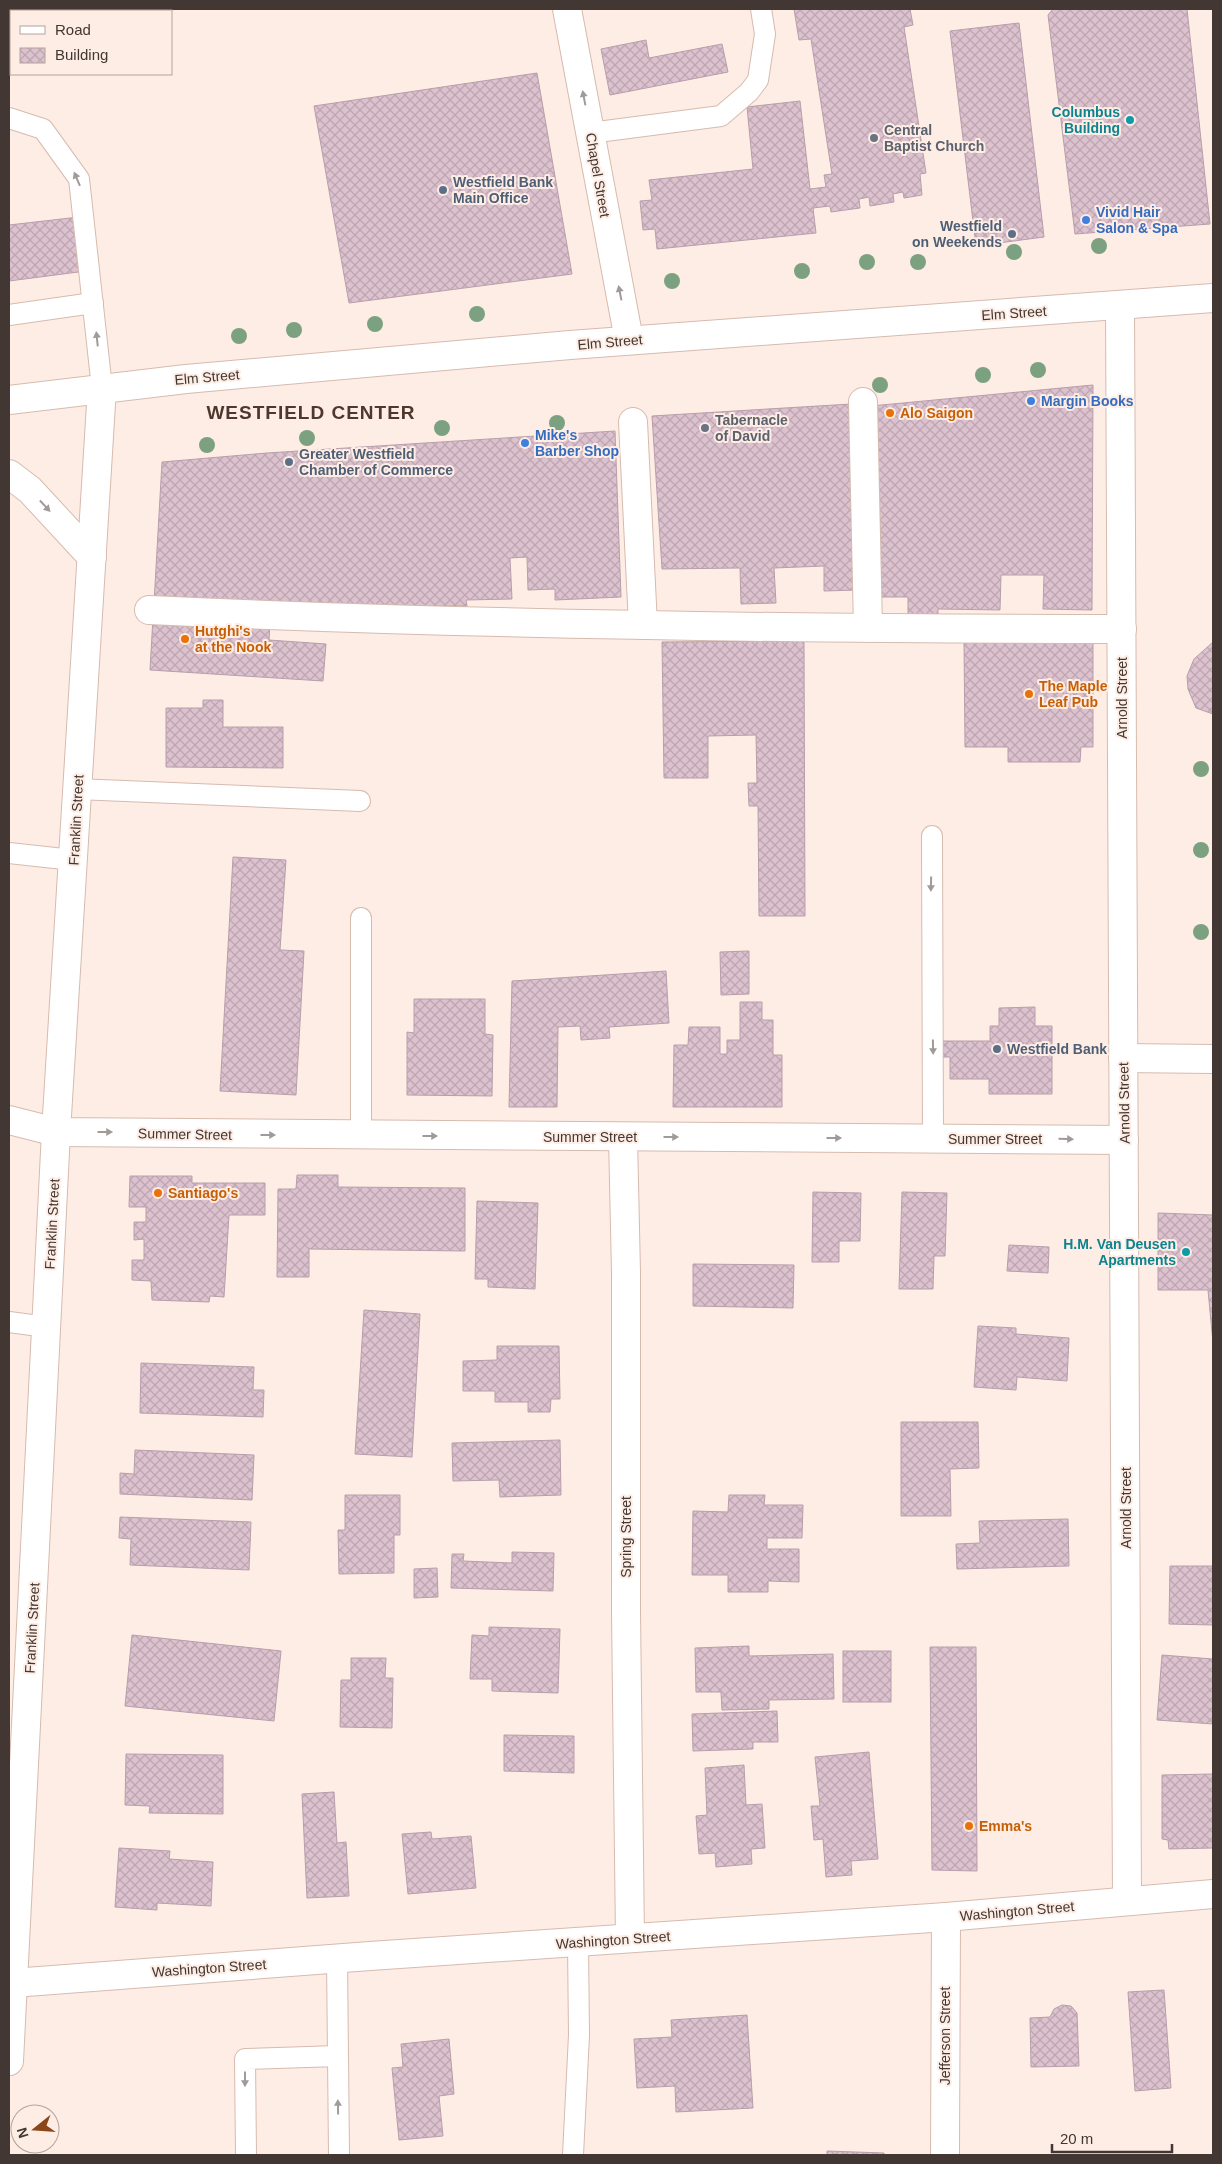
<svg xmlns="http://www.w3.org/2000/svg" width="1222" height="2164" font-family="Arial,sans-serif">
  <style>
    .building { fill: url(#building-cross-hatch); stroke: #b89eab }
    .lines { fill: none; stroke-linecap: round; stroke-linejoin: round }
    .lane-casing { stroke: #d6bbaf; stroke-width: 22 }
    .street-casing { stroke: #d6bbaf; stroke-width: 30 }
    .secondary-casing { stroke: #d6bbaf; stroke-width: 30 }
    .primary-casing { stroke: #d6bbaf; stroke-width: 30 }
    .highway-casing { stroke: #d6bbaf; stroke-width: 30 }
    .lane { stroke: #fff; stroke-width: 20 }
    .street { stroke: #fff; stroke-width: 28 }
    .secondary { stroke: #fff; stroke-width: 28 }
    .primary { stroke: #fff; stroke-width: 28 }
    .highway { stroke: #fff; stroke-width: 28 }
    .tree { fill: #7ca181 }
    .oneway { fill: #a09b98 }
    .culture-dot { fill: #0f9aa8; stroke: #feede5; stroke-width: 2 }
    .worship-dot { fill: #6b7280; stroke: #feede5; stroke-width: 2 }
    .service-dot { fill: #5c6f8a; stroke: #feede5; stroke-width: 2 }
    .shop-dot { fill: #3f7fe0; stroke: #feede5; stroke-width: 2 }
    .food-dot { fill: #e8710a; stroke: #feede5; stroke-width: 2 }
    .labels { text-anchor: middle; stroke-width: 4; stroke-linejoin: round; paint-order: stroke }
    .culture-label { font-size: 14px; font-weight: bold; fill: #0d838f; stroke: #feede5; text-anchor: end }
    .worship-label { font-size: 14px; font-weight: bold; fill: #5b616d; stroke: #feede5; text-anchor: start }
    .street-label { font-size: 14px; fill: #423732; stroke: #feede5 }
    .service-label { font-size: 14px; font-weight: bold; fill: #4e5e75; stroke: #feede5; text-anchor: start }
    .shop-label { font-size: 14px; font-weight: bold; fill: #366cbe; stroke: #feede5; text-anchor: start }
    .food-label { font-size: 14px; font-weight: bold; fill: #c56008; stroke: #feede5; text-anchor: start }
    .district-label { font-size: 19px; font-weight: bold; letter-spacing: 1px; fill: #4e382e; stroke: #feede5 }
  </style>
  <defs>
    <pattern id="building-cross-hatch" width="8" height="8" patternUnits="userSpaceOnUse" patternTransform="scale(1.25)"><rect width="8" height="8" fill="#dcc1ce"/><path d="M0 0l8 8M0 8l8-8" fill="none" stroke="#bea6b1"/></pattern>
  </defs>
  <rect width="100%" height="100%" fill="#feede5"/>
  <g class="building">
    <polygon points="794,9 910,9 913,25 904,27 926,173 920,174 922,195 904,198 903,192 893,194 894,202 870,206 869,197 859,199 860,208 831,212 830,206 813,208 816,233 657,249 655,229 643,230 640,201 652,200 649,180 753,169 747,107 800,101 810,189 826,187 824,175 832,174 811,39 799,40"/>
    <polygon points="1053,9 1187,9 1210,224 1075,234 1048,15"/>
    <polygon points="1019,23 1044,237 976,246 950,31"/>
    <polygon points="646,40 649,58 722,44 728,72 610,95 601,49"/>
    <polygon points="537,73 572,274 349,303 314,106"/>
    <polygon points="79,217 86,271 9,281 9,225"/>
    <polygon points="1093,385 1092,610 1043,609 1044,575 1001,575 1000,610 938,609 938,616 908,616 908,597 869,597 871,406"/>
    <polygon points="851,404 857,590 824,591 824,566 774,568 776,603 741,604 740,568 662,569 652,416"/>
    <polygon points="615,431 621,597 555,600 555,589 528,590 527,557 510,558 512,599 466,600 467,606 268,608 154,603 162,462 267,453"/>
    <polygon points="153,617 270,624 269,640 326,644 323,681 150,670"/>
    <polygon points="804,641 805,916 759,916 758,806 749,806 748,783 757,783 756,735 708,736 708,778 664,778 662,642"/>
    <polygon points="1093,641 1093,747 1081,747 1080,762 1008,762 1008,747 965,747 964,642"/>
    <polygon points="1213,642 1213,714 1196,708 1188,689 1187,676 1194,659"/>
    <polygon points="203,700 223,700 223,727 283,727 283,768 166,767 166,708 203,708"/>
    <polygon points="233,857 286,860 280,950 304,951 296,1095 220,1091"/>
    <polygon points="749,951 749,994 721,995 720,952"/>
    <polygon points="666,971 669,1023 609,1027 610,1038 581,1040 580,1026 558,1027 557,1107 509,1107 512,981"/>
    <polygon points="414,999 485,999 485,1034 493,1035 492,1096 407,1095 407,1032 414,1033"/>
    <polygon points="740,1002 762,1002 762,1020 773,1020 773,1055 782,1055 782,1107 673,1107 674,1045 688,1045 689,1027 720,1027 720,1054 727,1054 727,1040 740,1040"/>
    <polygon points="1035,1007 1035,1026 1052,1026 1052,1094 989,1094 989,1079 950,1079 950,1057 942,1057 943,1041 990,1041 990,1026 999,1026 999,1008"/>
    <polygon points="297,1175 338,1175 338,1187 465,1188 465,1251 309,1249 309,1277 277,1277 278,1189 296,1189"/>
    <polygon points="130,1176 192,1176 192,1183 265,1183 265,1215 229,1215 224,1297 210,1296 209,1302 152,1300 151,1281 132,1280 132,1260 144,1260 144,1239 134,1240 134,1222 146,1222 146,1207 129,1207"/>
    <polygon points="813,1192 861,1193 860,1241 839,1241 839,1262 812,1262"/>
    <polygon points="902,1192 947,1193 945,1256 934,1256 933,1289 899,1289"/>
    <polygon points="477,1201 538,1203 535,1289 488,1287 488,1279 475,1279"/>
    <polygon points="1158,1213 1213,1215 1213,1343 1208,1290 1158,1290"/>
    <polygon points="1009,1245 1049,1247 1048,1273 1007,1271"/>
    <polygon points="693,1264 794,1265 793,1308 693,1306"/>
    <polygon points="364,1310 420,1314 412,1457 355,1454"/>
    <polygon points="978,1326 1016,1328 1016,1334 1069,1338 1067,1381 1017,1377 1016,1390 974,1387"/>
    <polygon points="497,1346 559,1346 560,1399 551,1399 550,1412 528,1412 528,1402 495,1402 495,1391 463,1391 463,1361 497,1360"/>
    <polygon points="141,1363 254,1367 253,1390 264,1390 263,1417 140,1413"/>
    <polygon points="901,1422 978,1422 979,1468 950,1469 951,1516 901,1516"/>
    <polygon points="560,1440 561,1495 500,1497 499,1480 453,1481 452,1443"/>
    <polygon points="135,1450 254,1455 252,1500 120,1494 120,1473 134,1474"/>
    <polygon points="345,1495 400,1495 400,1535 394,1535 394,1573 339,1574 338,1530 345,1530"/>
    <polygon points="729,1495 765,1495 764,1505 803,1505 802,1538 767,1538 767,1549 799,1549 799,1582 768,1581 768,1592 728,1592 728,1575 692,1575 693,1511 728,1512"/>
    <polygon points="120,1517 251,1522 249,1570 130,1565 131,1539 119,1538"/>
    <polygon points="1068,1519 1069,1566 957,1569 956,1544 980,1543 979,1521"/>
    <polygon points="512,1552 554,1553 553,1591 451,1588 452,1554 464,1554 463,1561 512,1563"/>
    <polygon points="1170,1566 1213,1566 1213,1625 1169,1624"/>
    <polygon points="437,1568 438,1597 414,1598 414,1569"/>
    <polygon points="489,1627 560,1629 558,1693 492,1691 492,1679 470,1679 472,1635 489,1636"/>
    <polygon points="132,1635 281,1651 274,1721 125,1706"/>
    <polygon points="749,1646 749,1656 833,1654 834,1699 769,1700 769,1709 722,1710 721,1692 696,1692 695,1648"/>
    <polygon points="930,1647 976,1647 977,1871 932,1870"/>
    <rect x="843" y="1651" width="48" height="51"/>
    <polygon points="1162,1655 1213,1659 1213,1724 1157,1720"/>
    <polygon points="351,1658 386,1658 385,1678 393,1678 392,1728 340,1727 341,1680 351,1680"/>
    <polygon points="777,1711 778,1742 753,1742 753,1749 693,1751 692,1714"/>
    <polygon points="504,1735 574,1736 574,1773 504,1771"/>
    <polygon points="869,1752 878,1859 851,1861 852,1875 826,1877 823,1839 814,1840 811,1806 820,1806 815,1757"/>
    <polygon points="126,1754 223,1755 223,1814 149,1813 150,1806 125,1805"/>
    <polygon points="744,1765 746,1805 762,1804 765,1848 751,1849 752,1864 716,1867 715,1853 699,1854 696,1816 707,1815 705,1768"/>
    <polygon points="1213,1774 1213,1848 1169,1849 1168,1840 1162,1839 1162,1775"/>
    <polygon points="334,1792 337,1843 346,1842 349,1896 307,1898 302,1794"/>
    <polygon points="431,1832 432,1839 471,1836 476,1888 408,1894 402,1834"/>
    <polygon points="119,1848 170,1851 169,1859 213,1862 211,1906 157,1903 157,1910 115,1907"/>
    <polygon points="1164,1990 1171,2088 1135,2091 1128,1992"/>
    <polygon points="1062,2005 1071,2006 1077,2013 1079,2066 1031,2067 1030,2018 1050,2017 1054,2009"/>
    <polygon points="747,2015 753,2108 676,2112 675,2086 637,2088 634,2039 672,2037 671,2020"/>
    <polygon points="449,2039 454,2094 439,2096 443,2136 399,2140 392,2068 403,2067 401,2044"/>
    <polygon points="827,2151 884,2153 884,2155 827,2155"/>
  </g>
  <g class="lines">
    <defs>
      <g id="lane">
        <polyline points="9,118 43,129 79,179 102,388"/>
        <polyline points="590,133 721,116 749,92 758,80 765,34 761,9"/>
        <polyline points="9,315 93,303"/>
        <polyline points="77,789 360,801"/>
        <polyline points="932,836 933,1139"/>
        <polyline points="9,853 73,860"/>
        <polyline points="361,918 361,1135"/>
        <polyline points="9,1322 47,1327"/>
        <polyline points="337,1958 338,2056"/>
        <polyline points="246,2155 245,2059 338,2056 339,2155"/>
        <polyline points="573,2155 579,2035 578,1943"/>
      </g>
      <g id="street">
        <polyline points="567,9 629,340"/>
        <polyline points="863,402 868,628"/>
        <polyline points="633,422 643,625"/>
        <path d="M149 610C473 625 798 629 1122 629"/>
        <polyline points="1123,1058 1213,1059"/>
        <polyline points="9,1120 56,1132 1124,1140"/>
        <polyline points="623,1137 626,1273 626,1613 630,1938"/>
        <polyline points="945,2155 946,1917"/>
      </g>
      <g id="secondary">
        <polyline points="1120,305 1127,1900"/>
        <polyline points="13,1983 370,1956 946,1917 1213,1894"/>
      </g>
      <polyline id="primary" points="9,2061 56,1132 102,388"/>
      <g id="highway">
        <polyline points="9,400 186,379 570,345 1213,298"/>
        <polyline points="9,474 30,490 92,557"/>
      </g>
    </defs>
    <use href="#lane" class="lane-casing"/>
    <use href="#street" class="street-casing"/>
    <use href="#secondary" class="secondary-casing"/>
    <use href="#primary" class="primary-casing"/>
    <use href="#highway" class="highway-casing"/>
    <use href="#lane" class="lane"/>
    <use href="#street" class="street"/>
    <use href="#secondary" class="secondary"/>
    <use href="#primary" class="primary"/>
    <use href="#highway" class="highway"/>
  </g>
  <g class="tree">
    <circle cx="1099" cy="246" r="8"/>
    <circle cx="1014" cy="252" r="8"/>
    <circle cx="867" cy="262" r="8"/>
    <circle cx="918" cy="262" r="8"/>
    <circle cx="802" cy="271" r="8"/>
    <circle cx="672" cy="281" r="8"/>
    <circle cx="477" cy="314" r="8"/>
    <circle cx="375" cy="324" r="8"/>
    <circle cx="294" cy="330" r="8"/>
    <circle cx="239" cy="336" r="8"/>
    <circle cx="1038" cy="370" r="8"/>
    <circle cx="983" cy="375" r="8"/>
    <circle cx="880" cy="385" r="8"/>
    <circle cx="557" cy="423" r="8"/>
    <circle cx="442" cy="428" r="8"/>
    <circle cx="307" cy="438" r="8"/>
    <circle cx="207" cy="445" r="8"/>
    <circle cx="1201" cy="769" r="8"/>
    <circle cx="1201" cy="850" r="8"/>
    <circle cx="1201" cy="932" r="8"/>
  </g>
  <defs><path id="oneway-solid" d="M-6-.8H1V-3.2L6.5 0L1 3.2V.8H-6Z" transform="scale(1.25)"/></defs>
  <g class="oneway">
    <use href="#oneway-solid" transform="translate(584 98) rotate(-101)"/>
    <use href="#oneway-solid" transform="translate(77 179) rotate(-113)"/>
    <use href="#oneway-solid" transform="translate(620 293) rotate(-101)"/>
    <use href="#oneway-solid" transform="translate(97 339) rotate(-96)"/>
    <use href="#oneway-solid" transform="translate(45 506) rotate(47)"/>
    <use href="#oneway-solid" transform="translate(931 884) rotate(91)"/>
    <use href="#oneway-solid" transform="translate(933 1047) rotate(89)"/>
    <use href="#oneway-solid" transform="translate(105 1132)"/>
    <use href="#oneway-solid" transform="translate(268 1135)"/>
    <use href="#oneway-solid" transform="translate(430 1136)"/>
    <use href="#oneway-solid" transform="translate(671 1137)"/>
    <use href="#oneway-solid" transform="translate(834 1138)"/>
    <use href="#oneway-solid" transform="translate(1066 1139) rotate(1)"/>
    <use href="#oneway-solid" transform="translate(245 2079) rotate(90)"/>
    <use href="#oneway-solid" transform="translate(338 2107) rotate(-91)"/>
  </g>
  <g class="culture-dot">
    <circle cx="1130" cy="120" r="5"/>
    <circle cx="1186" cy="1252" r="5"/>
  </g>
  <g class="worship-dot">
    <circle cx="874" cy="138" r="5"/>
    <circle cx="705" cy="428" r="5"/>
  </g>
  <g class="service-dot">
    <circle cx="443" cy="190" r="5"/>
    <circle cx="1012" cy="234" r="5"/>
    <circle cx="289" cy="462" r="5"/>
    <circle cx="997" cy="1049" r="5"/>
  </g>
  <g class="shop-dot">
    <circle cx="1086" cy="220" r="5"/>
    <circle cx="1031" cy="401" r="5"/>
    <circle cx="525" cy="443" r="5"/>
  </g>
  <g class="food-dot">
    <circle cx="890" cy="413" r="5"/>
    <circle cx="185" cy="639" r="5"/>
    <circle cx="1029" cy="694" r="5"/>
    <circle cx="158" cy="1193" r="5"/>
    <circle cx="969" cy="1826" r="5"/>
  </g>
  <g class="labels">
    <g class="culture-label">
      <text x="1120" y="117">Columbus<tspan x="1120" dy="16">Building</tspan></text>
      <text x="1176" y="1249">H.M. Van Deusen<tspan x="1176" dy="16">Apartments</tspan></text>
    </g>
    <g class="worship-label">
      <text x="884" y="135">Central<tspan x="884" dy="16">Baptist Church</tspan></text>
      <text x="715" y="425">Tabernacle<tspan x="715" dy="16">of David</tspan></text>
    </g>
    <g class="street-label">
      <text transform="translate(598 175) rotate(80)" y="5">Chapel Street</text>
      <text transform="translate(1014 313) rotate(-4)" y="5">Elm Street</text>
      <text transform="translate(610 342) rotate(-5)" y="5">Elm Street</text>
      <text transform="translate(207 377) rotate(-5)" y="5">Elm Street</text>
      <text transform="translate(1122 698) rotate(-90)" y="5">Arnold Street</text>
      <text transform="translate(76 820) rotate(-87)" y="5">Franklin Street</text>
      <text transform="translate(1124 1103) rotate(-91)" y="5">Arnold Street</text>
      <text transform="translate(185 1134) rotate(1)" y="5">Summer Street</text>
      <text x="590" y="1142">Summer Street</text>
      <text x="995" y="1144">Summer Street</text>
      <text transform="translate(52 1224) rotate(-87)" y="5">Franklin Street</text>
      <text transform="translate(1126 1508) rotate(-90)" y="5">Arnold Street</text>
      <text transform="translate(626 1537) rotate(-90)" y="5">Spring Street</text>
      <text transform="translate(32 1628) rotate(-87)" y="5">Franklin Street</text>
      <text transform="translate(1017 1911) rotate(-5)" y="5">Washington Street</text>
      <text transform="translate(613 1940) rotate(-4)" y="5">Washington Street</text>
      <text transform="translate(209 1968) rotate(-4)" y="5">Washington Street</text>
      <text transform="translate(945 2036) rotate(-90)" y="5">Jefferson Street</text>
    </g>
    <g class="service-label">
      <text x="453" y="187">Westfield Bank<tspan x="453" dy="16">Main Office</tspan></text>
      <text x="1002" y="231" text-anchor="end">Westfield<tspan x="1002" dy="16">on Weekends</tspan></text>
      <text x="299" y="459">Greater Westfield<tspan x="299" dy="16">Chamber of Commerce</tspan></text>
      <text x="1007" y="1054">Westfield Bank</text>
    </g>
    <g class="shop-label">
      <text x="1096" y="217">Vivid Hair<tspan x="1096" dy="16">Salon &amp; Spa</tspan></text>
      <text x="1041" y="406">Margin Books</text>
      <text x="535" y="440">Mike's<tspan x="535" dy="16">Barber Shop</tspan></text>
    </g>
    <g class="food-label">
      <text x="900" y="418">Alo Saigon</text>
      <text x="195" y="636">Hutghi's<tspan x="195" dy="16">at the Nook</tspan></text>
      <text x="1039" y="691">The Maple<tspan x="1039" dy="16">Leaf Pub</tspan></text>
      <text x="168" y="1198">Santiago's</text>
      <text x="979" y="1831">Emma's</text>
    </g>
    <g class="district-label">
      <text x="311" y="419">WESTFIELD CENTER</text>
    </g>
  </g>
  <rect width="1222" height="2164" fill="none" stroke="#423732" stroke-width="20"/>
  <rect x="10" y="10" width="162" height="65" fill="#feede5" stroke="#b3a49d"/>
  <rect x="20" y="26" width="25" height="8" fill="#ffffff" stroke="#b3a49d"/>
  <text x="55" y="35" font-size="15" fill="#423732">Road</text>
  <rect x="20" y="48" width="25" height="15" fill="url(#building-cross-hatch)" stroke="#b3a49d"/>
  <text x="55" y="60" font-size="15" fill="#423732">Building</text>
  <g transform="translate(35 2129) rotate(253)"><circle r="24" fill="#feede5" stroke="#b3a49d"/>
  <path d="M0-4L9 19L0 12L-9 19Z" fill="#8b4719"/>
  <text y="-8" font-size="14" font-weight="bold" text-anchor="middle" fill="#423732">N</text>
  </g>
  <path d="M1052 2144v8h120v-8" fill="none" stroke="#423732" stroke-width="2.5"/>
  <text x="1060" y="2144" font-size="15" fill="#423732" stroke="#feede5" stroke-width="4" paint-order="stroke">20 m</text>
</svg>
